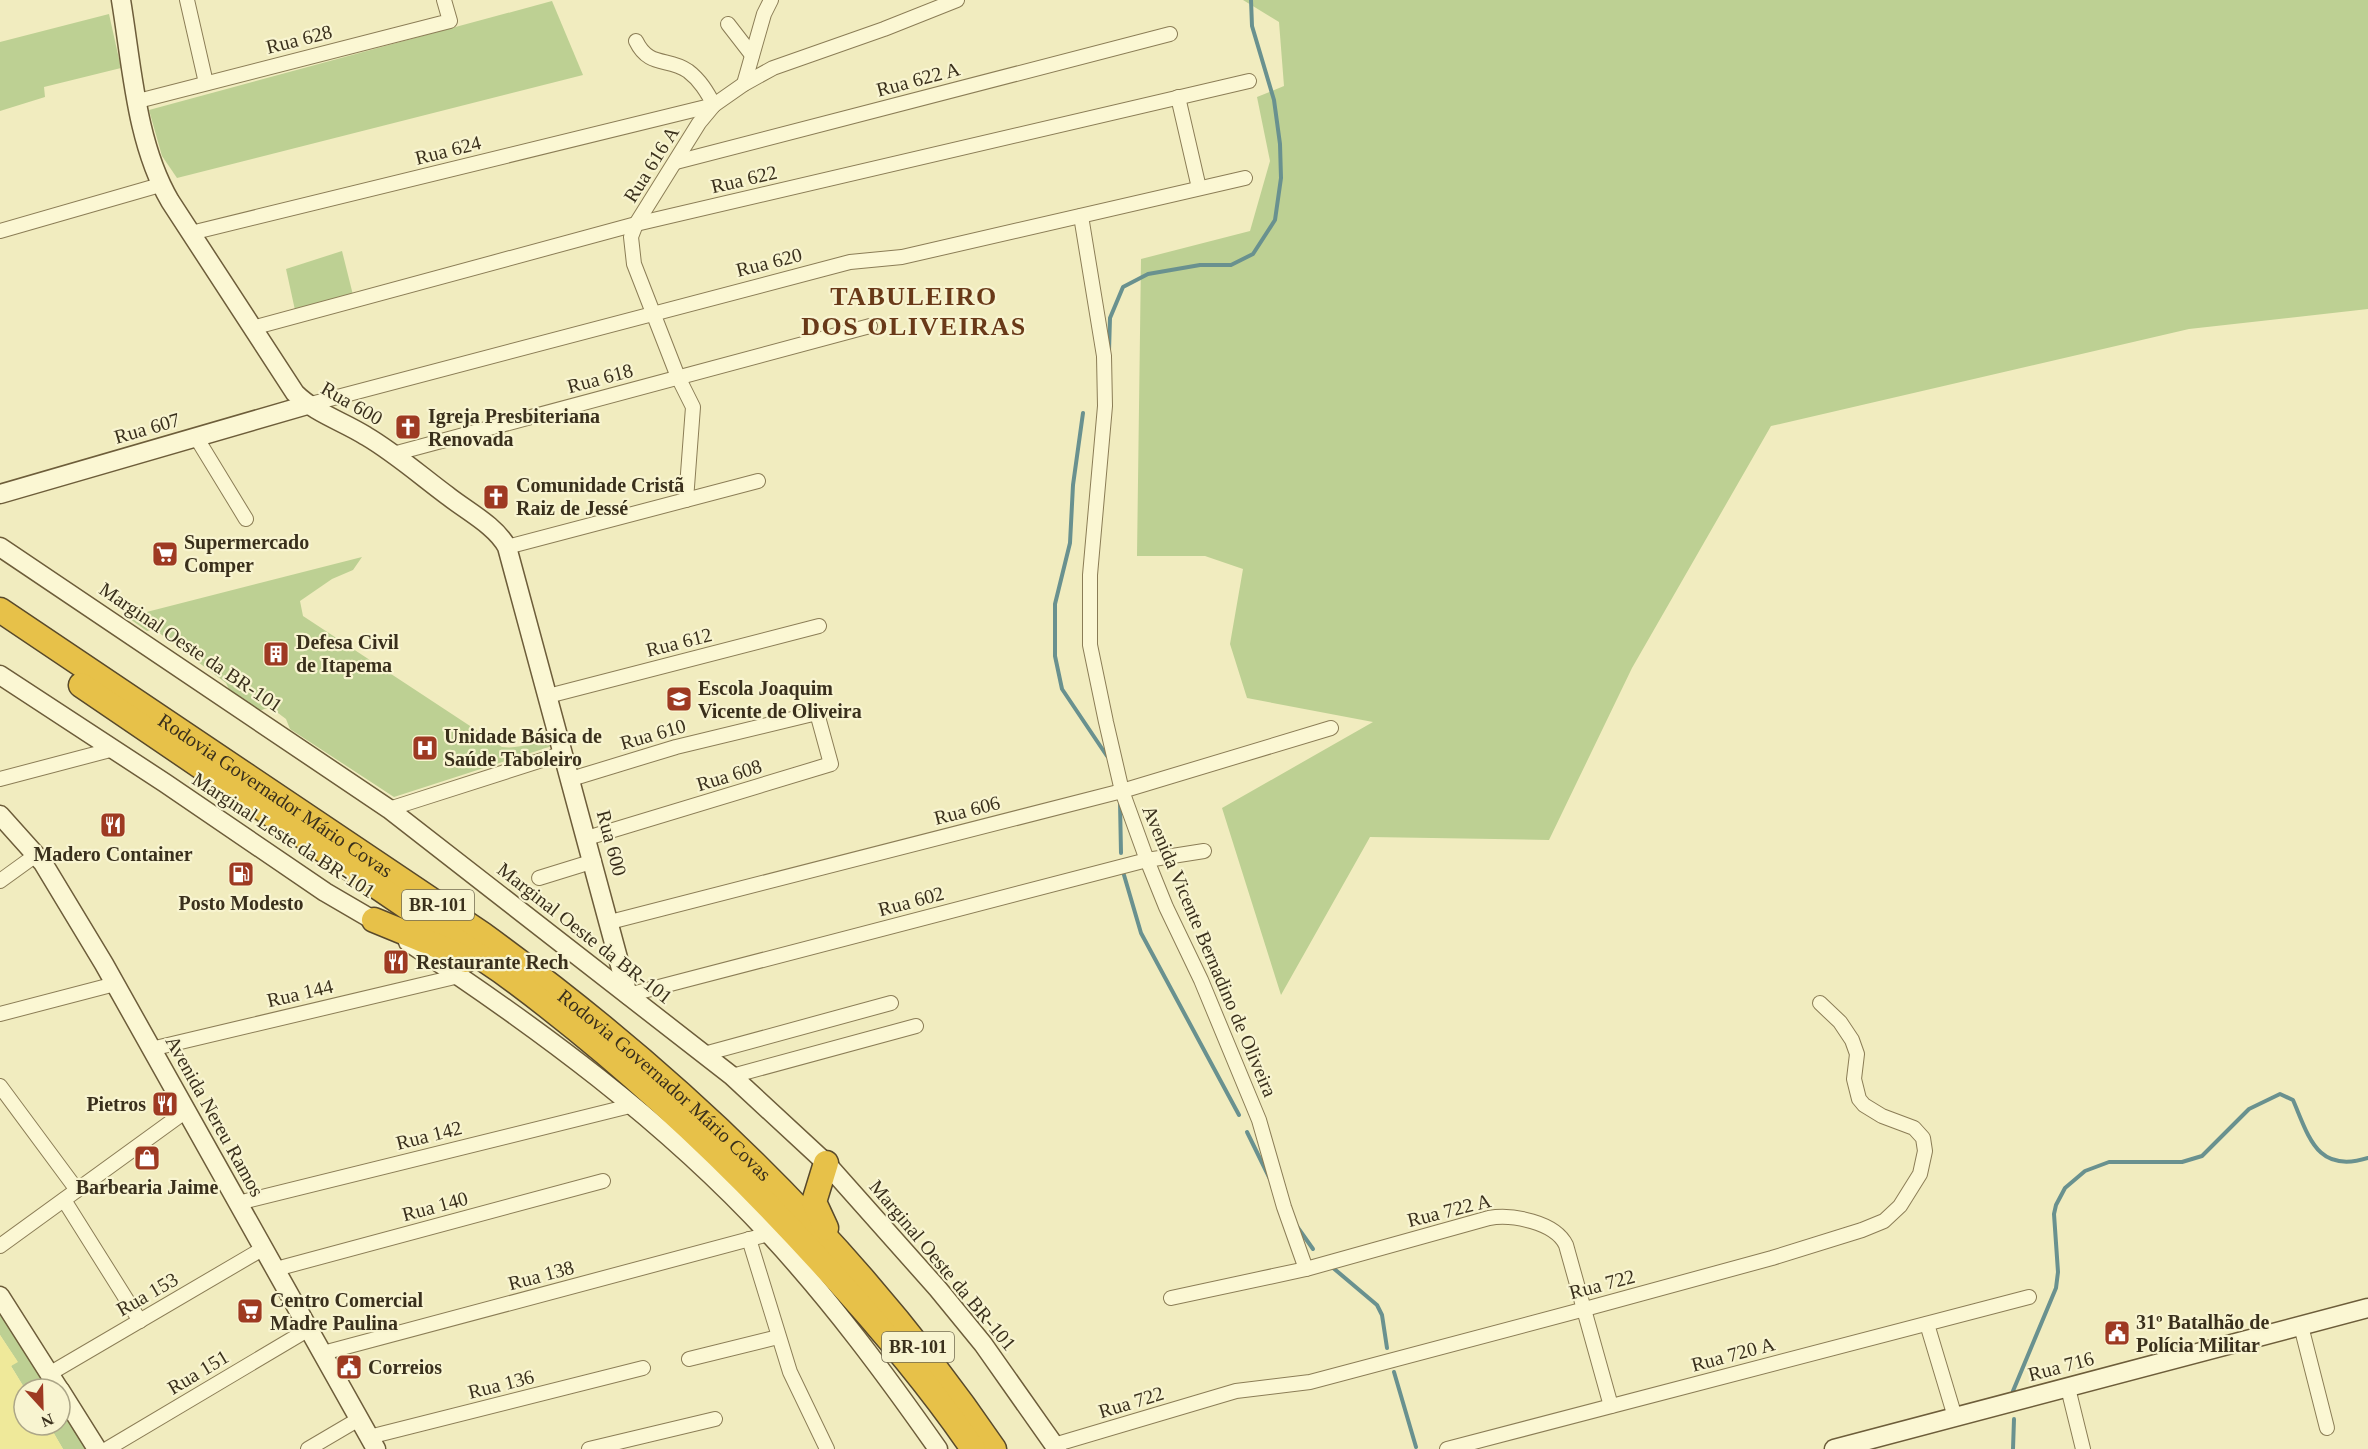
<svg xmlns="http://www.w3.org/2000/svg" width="2368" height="1449" font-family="Georgia,serif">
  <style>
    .green { fill: #bdd093 }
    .sand { fill: #efe99a }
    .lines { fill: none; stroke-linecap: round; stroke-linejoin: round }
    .stream { stroke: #69918f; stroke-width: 4 }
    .street-casing { stroke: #8b7d56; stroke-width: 16 }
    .secondary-casing { stroke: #6d5d3a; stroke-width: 21 }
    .highway-casing { stroke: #58492b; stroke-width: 27 }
    .street { stroke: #fbf7d3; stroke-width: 14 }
    .secondary { stroke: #fbf7d3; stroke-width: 18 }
    .highway { stroke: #e7c149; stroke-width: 24 }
    .labels { text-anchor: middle; stroke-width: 4.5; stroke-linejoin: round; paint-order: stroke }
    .shield { fill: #f8f4d0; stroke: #736b52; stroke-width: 1.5 }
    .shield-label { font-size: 18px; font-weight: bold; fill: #3a301c }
    .street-label { font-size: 20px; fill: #3a301c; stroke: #f8f4d0 }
    .poi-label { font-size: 20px; font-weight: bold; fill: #3a301c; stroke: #f8f4d0; text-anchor: start }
    .district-label { font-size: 26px; font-weight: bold; letter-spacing: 1.5px; fill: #693918; stroke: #f8f4d0 }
  </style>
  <rect width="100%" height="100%" fill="#f1ecbf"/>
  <g class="green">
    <polygon points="1243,0 2368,0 2368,309 2189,329 1771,426 1632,668 1549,840 1370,837 1281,995 1222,808 1373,722 1247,698 1230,644 1243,569 1205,556 1137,556 1141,259 1250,231 1270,161 1257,97 1284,86 1279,22"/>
    <polygon points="552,1 583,75 177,178 162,156 149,110"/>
    <polygon points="109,14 121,68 44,87 45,97 0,111 0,42"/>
    <polygon points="342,251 353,295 295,310 286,269"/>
    <path d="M362 557 353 570 332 579 300 601 303 616 502 747C521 749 535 743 550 731L555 745 394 797 290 729 286 719 270 707 259 711 229 689 226 683 154 629 147 631 127 617Z"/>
    <polygon points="0,1310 51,1389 25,1389 11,1366 17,1361 0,1335"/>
    <polygon points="60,1404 88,1449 63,1449 49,1425 60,1425"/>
  </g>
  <polygon class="sand" points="0,1335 18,1362 11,1366 25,1389 24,1425 49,1425 63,1449 0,1449"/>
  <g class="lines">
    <g class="stream">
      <polyline points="1109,351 1110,318 1123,287 1148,274 1200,265 1231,265 1253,254 1275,220 1281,178 1280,144 1274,100 1252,26 1251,0"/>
      <polyline points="1083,413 1073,485 1070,543 1055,604 1055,656 1062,689 1107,756"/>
      <polyline points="1120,802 1121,853"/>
      <polyline points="1124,875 1141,933 1239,1115"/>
      <polyline points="1247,1132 1269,1177"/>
      <polyline points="1296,1225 1313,1249"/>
      <polyline points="1332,1267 1377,1305 1382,1315 1387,1348"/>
      <polyline points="1394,1372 1416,1447"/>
      <path d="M2013 1391 2056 1288 2058 1272 2054 1214 2056 1205 2065 1188 2085 1171 2109 1162H2182L2202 1156 2249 1109 2280 1094 2293 1100C2309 1137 2317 1174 2368 1158"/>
      <polyline points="2013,1449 2014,1419"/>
    </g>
    <defs>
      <g id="street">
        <polyline points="187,0 206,83"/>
        <polyline points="728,24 752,55"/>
        <polyline points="744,84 764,14 771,0"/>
        <polyline points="1178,97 1199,188"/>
        <polyline points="138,101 450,21 444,0"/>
        <polyline points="676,162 1170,34"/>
        <polyline points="1081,216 1104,356 1105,406 1090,575 1090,645 1106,722 1122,791 1147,860 1166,907 1201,980 1259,1120 1284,1207 1306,1269"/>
        <polyline points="0,231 160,185"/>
        <path d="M191 233 714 105C707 92 700 80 688 71 668 57 649 68 636 41"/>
        <polyline points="252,328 636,224 1249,81"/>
        <polyline points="307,405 850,262 902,257 1245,178"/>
        <polyline points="196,437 246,519"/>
        <polyline points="393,454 870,326"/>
        <polyline points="686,500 693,407 678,377 634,264 631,237 636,224 699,123 714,105 744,84 773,68 884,29 957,0"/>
        <polyline points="507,547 758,481"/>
        <polyline points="548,696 819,626"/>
        <polyline points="0,779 114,749"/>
        <polyline points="571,779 676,747 817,713 831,764 587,838"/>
        <polyline points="389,809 564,753"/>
        <polyline points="539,878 594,861"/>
        <polyline points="0,881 36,855"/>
        <polyline points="610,922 1122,791 1331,728"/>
        <polyline points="628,995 1147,860 1204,851"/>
        <polyline points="0,1014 115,984"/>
        <polyline points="151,1049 459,976"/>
        <polyline points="704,1054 891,1003"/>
        <polyline points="732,1076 916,1026"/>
        <polyline points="0,1086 77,1190"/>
        <polyline points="64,1200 140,1321"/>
        <polyline points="238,1203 630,1106"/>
        <polyline points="749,1239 790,1372 827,1449"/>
        <polyline points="0,1246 186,1111"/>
        <polyline points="276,1269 603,1181"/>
        <path d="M1171 1298 1306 1269 1489 1218C1512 1214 1555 1222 1566 1245L1611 1406"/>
        <polyline points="1927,1324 1955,1417"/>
        <polyline points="2301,1326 2327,1428"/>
        <polyline points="323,1353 769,1234"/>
        <polyline points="689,1359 778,1337"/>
        <polyline points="49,1374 264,1248"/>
        <polyline points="2068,1388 2083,1449"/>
        <polyline points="369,1437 643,1368"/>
        <polyline points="1054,1445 1236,1391 1310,1382 1585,1309 1772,1258 1862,1230 1884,1221 1900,1206 1920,1174 1925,1151 1923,1138 1914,1128 1882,1116 1864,1105 1859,1099 1854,1079 1857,1054 1852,1040 1840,1022 1820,1003"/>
        <polyline points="107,1449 309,1329"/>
        <polyline points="308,1449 359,1419"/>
        <polyline points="589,1449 715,1419"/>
        <polyline points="1447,1449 2029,1297"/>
      </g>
      <g id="secondary">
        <path d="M121 0C132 66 136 143 170 201L295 393C315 413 342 421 366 436 395 453 421 476 448 496 467 511 496 526 507 547L628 995"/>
        <polyline points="0,494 307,405"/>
        <polyline points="0,547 389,809 732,1076 826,1163 938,1289 983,1344 1057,1449"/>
        <polyline points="0,675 165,783 325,892 385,927"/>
        <polyline points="0,815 43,863 104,964 376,1449"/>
        <path d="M408 942C537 1027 665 1121 770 1235 832 1302 886 1375 938 1449"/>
        <polyline points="0,1296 59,1389"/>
        <polyline points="60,1390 97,1449"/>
        <polyline points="1834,1449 2368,1308"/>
      </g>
      <g id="highway">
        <path id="s1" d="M0 610 482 934C678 1076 857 1248 994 1449"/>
        <path d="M81 685 501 971C621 1059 730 1161 830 1272 881 1328 930 1386 973 1449"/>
        <polyline points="374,920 457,954 466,960"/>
        <polyline points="826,1228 814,1202 826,1163"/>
      </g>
    </defs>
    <use href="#street" class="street-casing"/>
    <use href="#secondary" class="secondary-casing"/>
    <use href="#highway" class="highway-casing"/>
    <use href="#street" class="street"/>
    <use href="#secondary" class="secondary"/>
    <use href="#highway" class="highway"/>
  </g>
  <defs>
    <symbol id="church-square" viewBox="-11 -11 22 22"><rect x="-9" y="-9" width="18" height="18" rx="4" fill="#9e3a22" stroke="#f8f4d0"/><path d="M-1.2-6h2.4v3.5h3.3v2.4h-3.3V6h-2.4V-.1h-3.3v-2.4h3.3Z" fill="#fff"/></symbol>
    <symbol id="supermarket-square" viewBox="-11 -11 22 22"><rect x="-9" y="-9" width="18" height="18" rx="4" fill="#9e3a22" stroke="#f8f4d0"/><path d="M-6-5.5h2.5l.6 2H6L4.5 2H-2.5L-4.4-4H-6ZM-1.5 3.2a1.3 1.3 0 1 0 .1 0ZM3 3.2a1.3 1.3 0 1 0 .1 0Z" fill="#fff"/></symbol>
    <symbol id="building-square" viewBox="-11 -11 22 22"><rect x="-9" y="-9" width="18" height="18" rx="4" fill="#9e3a22" stroke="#f8f4d0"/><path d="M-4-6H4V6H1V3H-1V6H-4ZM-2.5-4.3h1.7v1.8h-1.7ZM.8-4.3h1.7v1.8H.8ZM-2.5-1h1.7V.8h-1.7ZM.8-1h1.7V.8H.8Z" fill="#fff"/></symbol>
    <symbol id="school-square" viewBox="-11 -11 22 22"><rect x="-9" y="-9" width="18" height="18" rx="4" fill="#9e3a22" stroke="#f8f4d0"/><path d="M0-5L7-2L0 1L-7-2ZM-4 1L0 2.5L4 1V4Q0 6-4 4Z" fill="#fff"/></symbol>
    <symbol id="hospital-square" viewBox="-11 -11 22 22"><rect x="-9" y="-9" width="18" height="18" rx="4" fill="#9e3a22" stroke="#f8f4d0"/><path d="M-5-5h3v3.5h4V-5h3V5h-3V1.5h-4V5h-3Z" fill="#fff"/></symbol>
    <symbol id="restaurant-square" viewBox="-11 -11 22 22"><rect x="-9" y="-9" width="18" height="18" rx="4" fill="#9e3a22" stroke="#f8f4d0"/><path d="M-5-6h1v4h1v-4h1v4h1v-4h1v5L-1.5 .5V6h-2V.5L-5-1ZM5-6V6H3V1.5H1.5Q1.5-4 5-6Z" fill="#fff"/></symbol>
    <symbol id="fuel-square" viewBox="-11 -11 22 22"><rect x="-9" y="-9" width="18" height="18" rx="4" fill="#9e3a22" stroke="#f8f4d0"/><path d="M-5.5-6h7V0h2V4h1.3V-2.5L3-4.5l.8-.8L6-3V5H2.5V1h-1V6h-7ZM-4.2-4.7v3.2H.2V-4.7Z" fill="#fff"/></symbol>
    <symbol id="shop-square" viewBox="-11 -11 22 22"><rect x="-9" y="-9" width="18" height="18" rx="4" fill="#9e3a22" stroke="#f8f4d0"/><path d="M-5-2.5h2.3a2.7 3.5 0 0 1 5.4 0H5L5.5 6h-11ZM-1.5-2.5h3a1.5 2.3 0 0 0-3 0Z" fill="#fff"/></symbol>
    <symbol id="civic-square" viewBox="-11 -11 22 22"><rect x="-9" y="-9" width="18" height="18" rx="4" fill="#9e3a22" stroke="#f8f4d0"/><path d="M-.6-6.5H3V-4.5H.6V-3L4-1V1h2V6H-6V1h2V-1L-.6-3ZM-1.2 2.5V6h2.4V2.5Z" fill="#fff"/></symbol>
  </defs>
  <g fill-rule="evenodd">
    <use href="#church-square" x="393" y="412" width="30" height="30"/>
    <use href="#church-square" x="481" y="482" width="30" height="30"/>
    <use href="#supermarket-square" x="150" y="539" width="30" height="30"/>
    <use href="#building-square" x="261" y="639" width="30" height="30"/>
    <use href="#school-square" x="664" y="684" width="30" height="30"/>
    <use href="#hospital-square" x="410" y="733" width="30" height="30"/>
    <use href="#restaurant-square" x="98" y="810" width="30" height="30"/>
    <use href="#fuel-square" x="226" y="859" width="30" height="30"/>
    <use href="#restaurant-square" x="381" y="947" width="30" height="30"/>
    <use href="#restaurant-square" x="150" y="1089" width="30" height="30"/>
    <use href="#shop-square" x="132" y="1143" width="30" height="30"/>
    <use href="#supermarket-square" x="235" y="1296" width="30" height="30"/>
    <use href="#civic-square" x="2102" y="1318" width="30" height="30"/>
    <use href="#civic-square" x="334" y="1352" width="30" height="30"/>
  </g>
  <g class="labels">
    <g class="shield">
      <rect x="402" y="890" width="72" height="30" rx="4.5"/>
      <rect x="882" y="1332" width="72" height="30" rx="4.5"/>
    </g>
    <g class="shield-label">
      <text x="438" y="911">BR-101</text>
      <text x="918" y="1353">BR-101</text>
    </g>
    <g class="street-label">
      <text transform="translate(299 39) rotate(-14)" y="7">Rua 628</text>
      <text transform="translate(918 79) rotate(-15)" y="7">Rua 622 A</text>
      <text transform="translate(448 150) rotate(-14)" y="7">Rua 624</text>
      <text transform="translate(651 164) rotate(-58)" y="7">Rua 616 A</text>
      <text transform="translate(744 179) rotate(-13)" y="7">Rua 622</text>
      <text transform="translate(769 262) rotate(-14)" y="7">Rua 620</text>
      <text transform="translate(600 378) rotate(-15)" y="7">Rua 618</text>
      <text transform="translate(352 403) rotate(30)" y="7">Rua 600</text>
      <text transform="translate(147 428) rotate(-16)" y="7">Rua 607</text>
      <text transform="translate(679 642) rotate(-14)" y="7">Rua 612</text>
      <text transform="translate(191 647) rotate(34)" y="7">Marginal Oeste da BR-101</text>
      <text transform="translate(653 734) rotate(-16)" y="7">Rua 610</text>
      <text transform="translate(729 775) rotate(-17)" y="7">Rua 608</text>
      <text dy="7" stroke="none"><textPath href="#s1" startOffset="332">Rodovia Governador Mário Covas</textPath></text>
      <text transform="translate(967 810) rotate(-14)" y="7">Rua 606</text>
      <text transform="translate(284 835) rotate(33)" y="7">Marginal Leste da BR-101</text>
      <text transform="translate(612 843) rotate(75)" y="7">Rua 600</text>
      <text transform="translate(911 901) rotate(-15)" y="7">Rua 602</text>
      <text transform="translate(585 933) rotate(38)" y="7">Marginal Oeste da BR-101</text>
      <text transform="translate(1210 951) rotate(67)" y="7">Avenida Vicente Bernadino de Oliveira</text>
      <text transform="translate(300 993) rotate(-13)" y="7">Rua 144</text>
      <text dy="7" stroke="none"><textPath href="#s1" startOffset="818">Rodovia Governador Mário Covas</textPath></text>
      <text transform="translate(215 1116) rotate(61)" y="7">Avenida Nereu Ramos</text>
      <text transform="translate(429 1135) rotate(-14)" y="7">Rua 142</text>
      <text transform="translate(435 1206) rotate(-15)" y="7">Rua 140</text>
      <text transform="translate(1449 1210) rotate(-14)" y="7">Rua 722 A</text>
      <text transform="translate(943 1265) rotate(50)" y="7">Marginal Oeste da BR-101</text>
      <text transform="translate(541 1275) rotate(-15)" y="7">Rua 138</text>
      <text transform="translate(1602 1284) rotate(-15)" y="7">Rua 722</text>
      <text transform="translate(147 1294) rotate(-30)" y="7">Rua 153</text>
      <text transform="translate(1733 1354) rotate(-15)" y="7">Rua 720 A</text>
      <text transform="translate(2061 1366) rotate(-15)" y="7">Rua 716</text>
      <text transform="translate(198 1372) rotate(-31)" y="7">Rua 151</text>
      <text transform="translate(501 1384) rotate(-14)" y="7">Rua 136</text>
      <text transform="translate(1131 1402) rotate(-17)" y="7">Rua 722</text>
    </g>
    <g class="poi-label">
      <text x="428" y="423">Igreja Presbiteriana<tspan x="428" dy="23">Renovada</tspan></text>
      <text x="516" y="492">Comunidade Cristã<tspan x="516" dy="23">Raiz de Jessé</tspan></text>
      <text x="184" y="549">Supermercado<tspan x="184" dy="23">Comper</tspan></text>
      <text x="296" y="649">Defesa Civil<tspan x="296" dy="23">de Itapema</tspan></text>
      <text x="698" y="695">Escola Joaquim<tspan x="698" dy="23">Vicente de Oliveira</tspan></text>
      <text x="444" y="743">Unidade Básica de<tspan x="444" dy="23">Saúde Taboleiro</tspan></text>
      <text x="113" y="861" text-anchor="middle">Madero Container</text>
      <text x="241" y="910" text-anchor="middle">Posto Modesto</text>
      <text x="416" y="969">Restaurante Rech</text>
      <text x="146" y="1111" text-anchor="end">Pietros</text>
      <text x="147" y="1194" text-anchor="middle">Barbearia Jaime</text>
      <text x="270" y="1307">Centro Comercial<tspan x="270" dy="23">Madre Paulina</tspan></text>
      <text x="2136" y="1329">31º Batalhão de<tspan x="2136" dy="23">Polícia Militar</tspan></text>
      <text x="368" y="1374">Correios</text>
    </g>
    <g class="district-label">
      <text x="914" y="305">TABULEIRO<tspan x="914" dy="30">DOS OLIVEIRAS</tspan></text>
    </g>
  </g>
  <g transform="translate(42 1407) rotate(158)"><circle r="28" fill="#f8f4d0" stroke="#aca688" stroke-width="1.5"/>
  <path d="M0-4.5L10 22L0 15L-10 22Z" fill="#9e3a22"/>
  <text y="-9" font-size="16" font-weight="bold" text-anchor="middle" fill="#3a301c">N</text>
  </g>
</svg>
